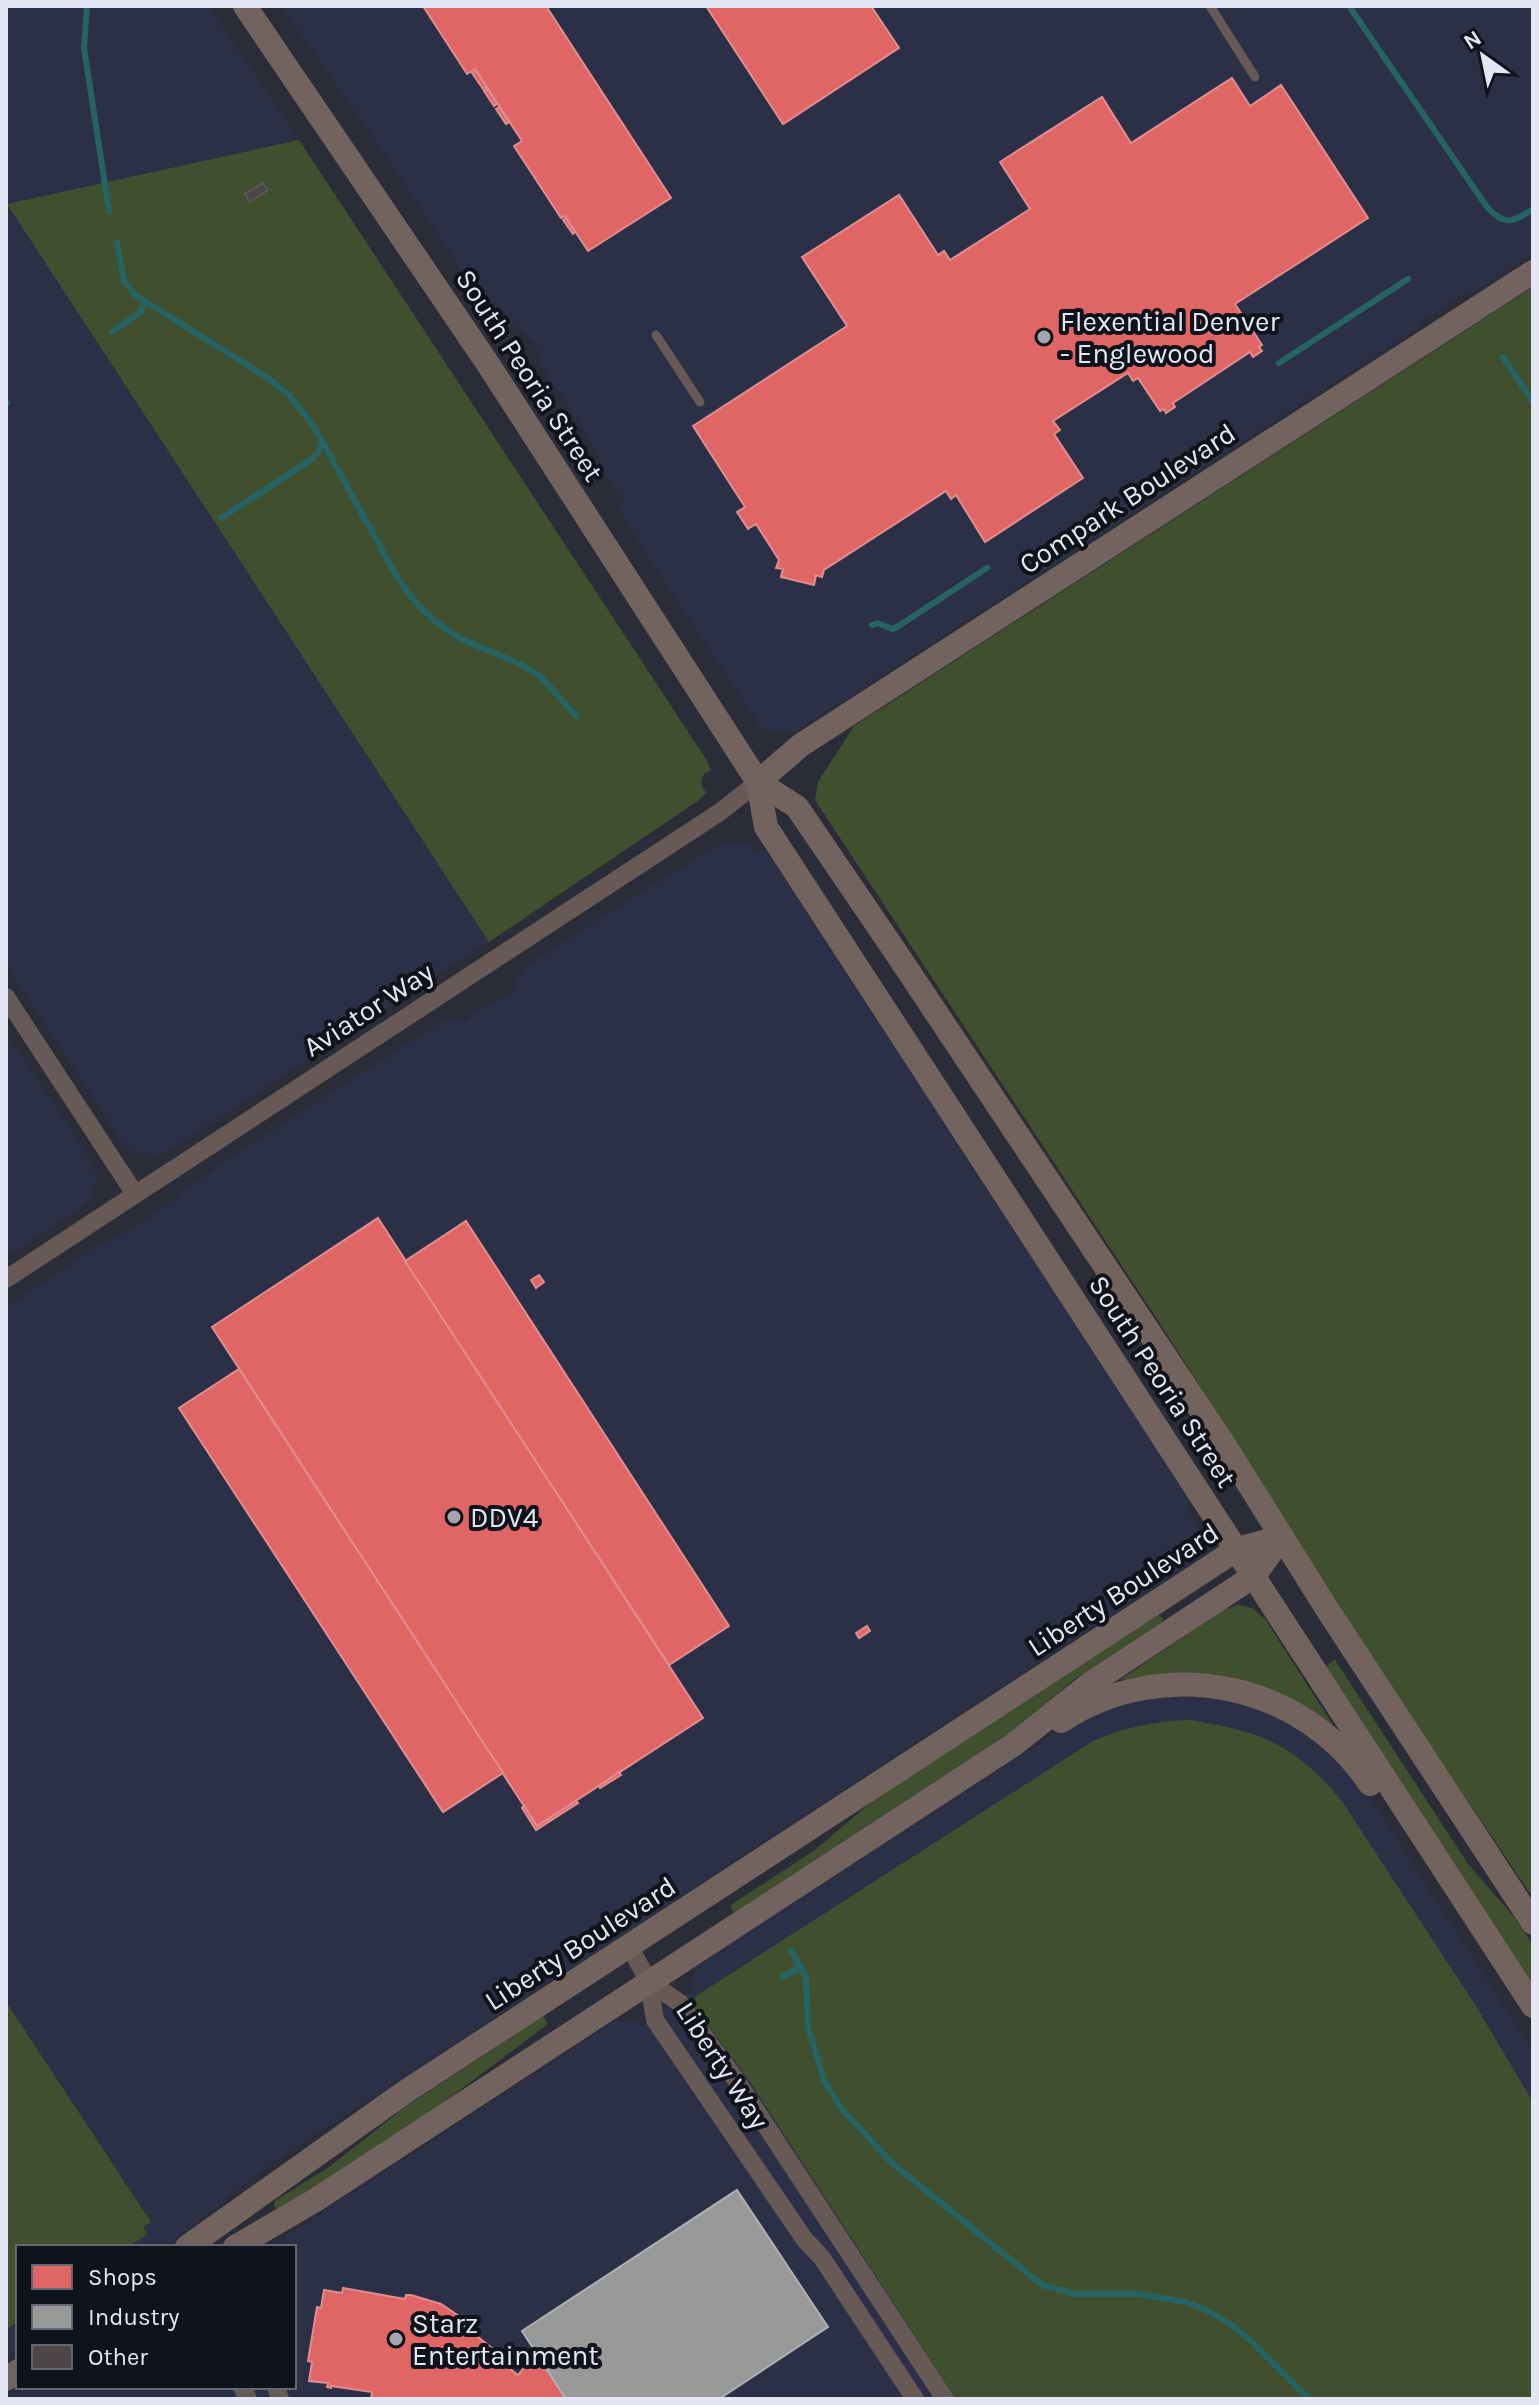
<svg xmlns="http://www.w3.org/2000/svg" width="1539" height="2405" font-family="Karla,sans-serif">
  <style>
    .built { fill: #2b3047 }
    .green { fill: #40502f }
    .shops { fill: #e06666; stroke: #e18d90; stroke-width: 2 }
    .industry { fill: #999; stroke: #b0b0b4; stroke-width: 2 }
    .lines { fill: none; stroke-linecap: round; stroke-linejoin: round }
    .stream { stroke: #256364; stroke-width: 6 }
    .building { fill: #4d4546; stroke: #58565a; stroke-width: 2 }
    .lane { stroke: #665956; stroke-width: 9 }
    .street { stroke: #665956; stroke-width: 18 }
    .secondary { stroke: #72635e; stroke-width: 24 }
    .poi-dot { fill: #a3a6b1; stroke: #11131b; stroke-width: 3 }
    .labels { text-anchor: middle; stroke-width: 8; stroke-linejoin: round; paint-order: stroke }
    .poi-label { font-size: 28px; fill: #e4e7f3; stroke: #11131b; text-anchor: start }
    .street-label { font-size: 28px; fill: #e4e7f3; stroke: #11131b }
  </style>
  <rect width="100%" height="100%" fill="#2a2d37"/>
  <g class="built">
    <polygon points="6,6 209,6 299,140 8,205 489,942 165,1153 152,1157 146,1152 135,1154 124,1145 6,965"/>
    <polygon points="281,6 1533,6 1533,254 1475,292 1467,292 1424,321 1420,327 798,730 789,733 767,730 759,725 631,530 619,509 625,503 614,489 582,427 542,367 537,347 516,326 505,328 498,325 369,131"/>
    <polygon points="738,841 749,843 754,851 763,846 1192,1503 1186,1508 1198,1525 1195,1534 1202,1544 1195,1549 1200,1557 300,2145 249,2181 165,2247 18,2247 18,2349 6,2357 6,1307 100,1244 120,1236 170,1203 182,1191 259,1139 441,1022 450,1019 467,1021 469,1016 512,993 516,980 528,965 654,884 720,844"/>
    <polygon points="6,1032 93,1164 97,1180 90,1188 95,1194 84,1206 6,1258"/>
    <polygon points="1162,1694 1248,1703 1305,1730 1362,1785 1533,2051 1533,2341 1493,2399 7,2399 25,2387 294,2387 294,2247 273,2247 284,2237 611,2023 628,2018 643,2024 690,1992 693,1974 704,1961 1053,1734 1076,1720"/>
  </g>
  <g class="green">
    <polygon points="299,140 706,759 711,770 704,774 701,784 706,793 699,800 489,942 7,204"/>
    <polygon points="1533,287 1533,1898 1393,1690 1163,1328 815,800 818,782 854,726"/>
    <polygon points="1238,1605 1252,1608 1265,1619 1333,1725 1146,1677 1120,1680 1225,1609"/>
    <polygon points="1158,1615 1163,1618 1162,1622 1075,1679 1009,1733 735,1912 732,1911 731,1905 815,1850 876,1798"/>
    <polygon points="1335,1660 1468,1864 1514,1917 1533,1945 1533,1984 1326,1666"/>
    <path d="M1190 1720C1260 1731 1294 1744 1341 1800L1474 2003 1533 2102V2399H956L748 2079 694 2006 696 1996 1093 1741C1125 1727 1155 1721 1190 1720Z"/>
    <polygon points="6,2002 151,2222 143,2227 147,2234 128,2247 18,2247 18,2321 6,2330"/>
    <polygon points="543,2016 548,2024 443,2103 279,2210 274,2206 275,2201 329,2167 404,2108"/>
  </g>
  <g class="shops">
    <polygon points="423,6 546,6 671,198 588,251 565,216 561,218 514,146 522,141 475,69 467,74"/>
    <polygon points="706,6 871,6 899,48 783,124"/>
    <polygon points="476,71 487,87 483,89 472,73"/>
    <polygon points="1232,78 1250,106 1281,85 1368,218 1235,304 1262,345 1259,347 1262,351 1253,357 1250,352 1173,403 1175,407 1166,413 1164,409 1160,411 1138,378 1133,381 1128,373 1053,421 1060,430 1054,434 1083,478 985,542 956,495 951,499 946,491 824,570 822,577 816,575 814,585 781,577 783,569 776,568 779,560 756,524 748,529 737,512 745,507 693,426 847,326 802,257 899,195 938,255 944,251 950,260 1030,209 1000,162 1102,97 1131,143"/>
    <polygon points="488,89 497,104 494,106 484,91"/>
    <polygon points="499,107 509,122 506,124 496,109"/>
    <polygon points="566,218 575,232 573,234 563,220"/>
    <polygon points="378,1218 703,1718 537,1826 212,1327"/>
    <polygon points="466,1221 729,1626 669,1665 405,1261"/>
    <polygon points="539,1275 544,1282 536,1288 531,1280"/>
    <polygon points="239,1369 503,1773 443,1812 179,1408"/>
    <polygon points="867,1626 870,1631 859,1638 856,1633"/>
    <polygon points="619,1772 621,1775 600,1788 599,1786"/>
    <polygon points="576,1801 578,1803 536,1830 522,1808 524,1806 537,1826"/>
    <polygon points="343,2288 405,2299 406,2295 411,2295 441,2304 466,2321 463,2325 512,2364 509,2368 518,2375 536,2353 566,2399 371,2399 372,2392 331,2386 331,2388 327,2387 328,2383 309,2381 312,2362 308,2361 317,2307 321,2308 324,2290 342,2293"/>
  </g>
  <polygon class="industry" points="737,2190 828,2327 719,2399 566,2399 522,2331"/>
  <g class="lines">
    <g class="stream">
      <polyline points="87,6 84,48 109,211"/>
      <path d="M1349 6 1487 207C1505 227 1513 222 1533 209"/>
      <polyline points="117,243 124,281 135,295 268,378 290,396 316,430 398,579 417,604 436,622 459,638 522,665 540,676 577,717"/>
      <polyline points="112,332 141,312 144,300"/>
      <polyline points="1503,357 1533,402"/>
      <polyline points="1279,363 1408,279"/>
      <polyline points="6,404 7,403"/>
      <polyline points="221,518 312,459 319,452 321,439"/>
      <polyline points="872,625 877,623 893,629 897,627 987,568"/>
      <polyline points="791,1951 806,1977 808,2027 825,2083 841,2108 891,2162 1042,2285 1076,2294 1138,2294 1186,2302 1206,2310 1229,2323 1250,2340 1309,2399"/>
      <polyline points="782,1977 801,1967"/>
    </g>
  </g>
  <polygon class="building" points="263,183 268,190 250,202 245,194"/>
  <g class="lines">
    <g class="lane">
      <polyline points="1210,6 1255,77"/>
      <polyline points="656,335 700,402"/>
    </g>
    <g class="street">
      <polyline points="6,997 135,1194"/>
      <polyline points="6,1279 720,812 758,782"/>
      <polyline points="629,1946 649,1982 655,2020 805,2240 822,2258 915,2399"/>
      <polyline points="649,1982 680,2003 734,2077 945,2399"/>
      <polyline points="242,2387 248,2399"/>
      <polyline points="276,2387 280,2399"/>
    </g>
    <g class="secondary">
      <polyline points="245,6 488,364 758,782 766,827 1533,2006"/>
      <polyline points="758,782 797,807 899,957 1223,1443 1329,1612 1533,1923"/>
      <polyline points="758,782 801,745 1533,272"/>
      <path d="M1061 1721C1163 1654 1303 1682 1370 1784"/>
      <polyline points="187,2247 405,2092 1210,1567 1237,1549 1282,1537"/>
      <polyline points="235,2247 314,2201 1013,1745 1091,1683 1254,1576 1282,1537"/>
      <polyline points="6,2379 18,2371"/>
    </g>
  </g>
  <g class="poi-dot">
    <circle cx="1044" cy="337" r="8"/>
    <circle cx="454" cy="1517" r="8"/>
    <circle cx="396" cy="2339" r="8"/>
  </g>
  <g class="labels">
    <g class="poi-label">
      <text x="1060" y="331">Flexential Denver<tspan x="1060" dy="32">- Englewood</tspan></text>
      <text x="470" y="1527">DDV4</text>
      <text x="412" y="2333">Starz<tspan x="412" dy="32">Entertainment</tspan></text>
    </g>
    <g class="street-label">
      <text transform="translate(530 375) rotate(57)" y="10">South Peoria Street</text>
      <text transform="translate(1127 498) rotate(-33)" y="10">Compark Boulevard</text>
      <text transform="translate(368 1009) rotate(-33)" y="10">Aviator Way</text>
      <text transform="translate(1163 1381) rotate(57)" y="10">South Peoria Street</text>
      <text transform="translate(1123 1589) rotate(-33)" y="10">Liberty Boulevard</text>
      <text transform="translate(580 1943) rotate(-33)" y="10">Liberty Boulevard</text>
      <text transform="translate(723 2065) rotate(57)" y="10">Liberty Way</text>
    </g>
  </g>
  <rect width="1539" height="2405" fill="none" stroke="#e4e7f3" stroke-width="16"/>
  <rect x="16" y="2245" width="280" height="144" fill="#11131b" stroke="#656871" stroke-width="2"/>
  <rect x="32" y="2265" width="40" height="24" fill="#e06666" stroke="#656871" stroke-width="2"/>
  <text x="88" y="2285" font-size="24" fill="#e4e7f3">Shops</text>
  <rect x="32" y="2305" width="40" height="24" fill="#999999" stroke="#656871" stroke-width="2"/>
  <text x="88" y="2325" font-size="24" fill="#e4e7f3">Industry</text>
  <rect x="32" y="2345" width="40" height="24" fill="#4d4546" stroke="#656871" stroke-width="2"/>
  <text x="88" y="2365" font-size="24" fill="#e4e7f3">Other</text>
  <g transform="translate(1483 56) rotate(327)" stroke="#11131b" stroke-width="6" paint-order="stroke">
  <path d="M0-6L14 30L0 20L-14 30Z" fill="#e4e7f3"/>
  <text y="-12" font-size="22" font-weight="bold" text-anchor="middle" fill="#e4e7f3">N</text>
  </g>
</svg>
